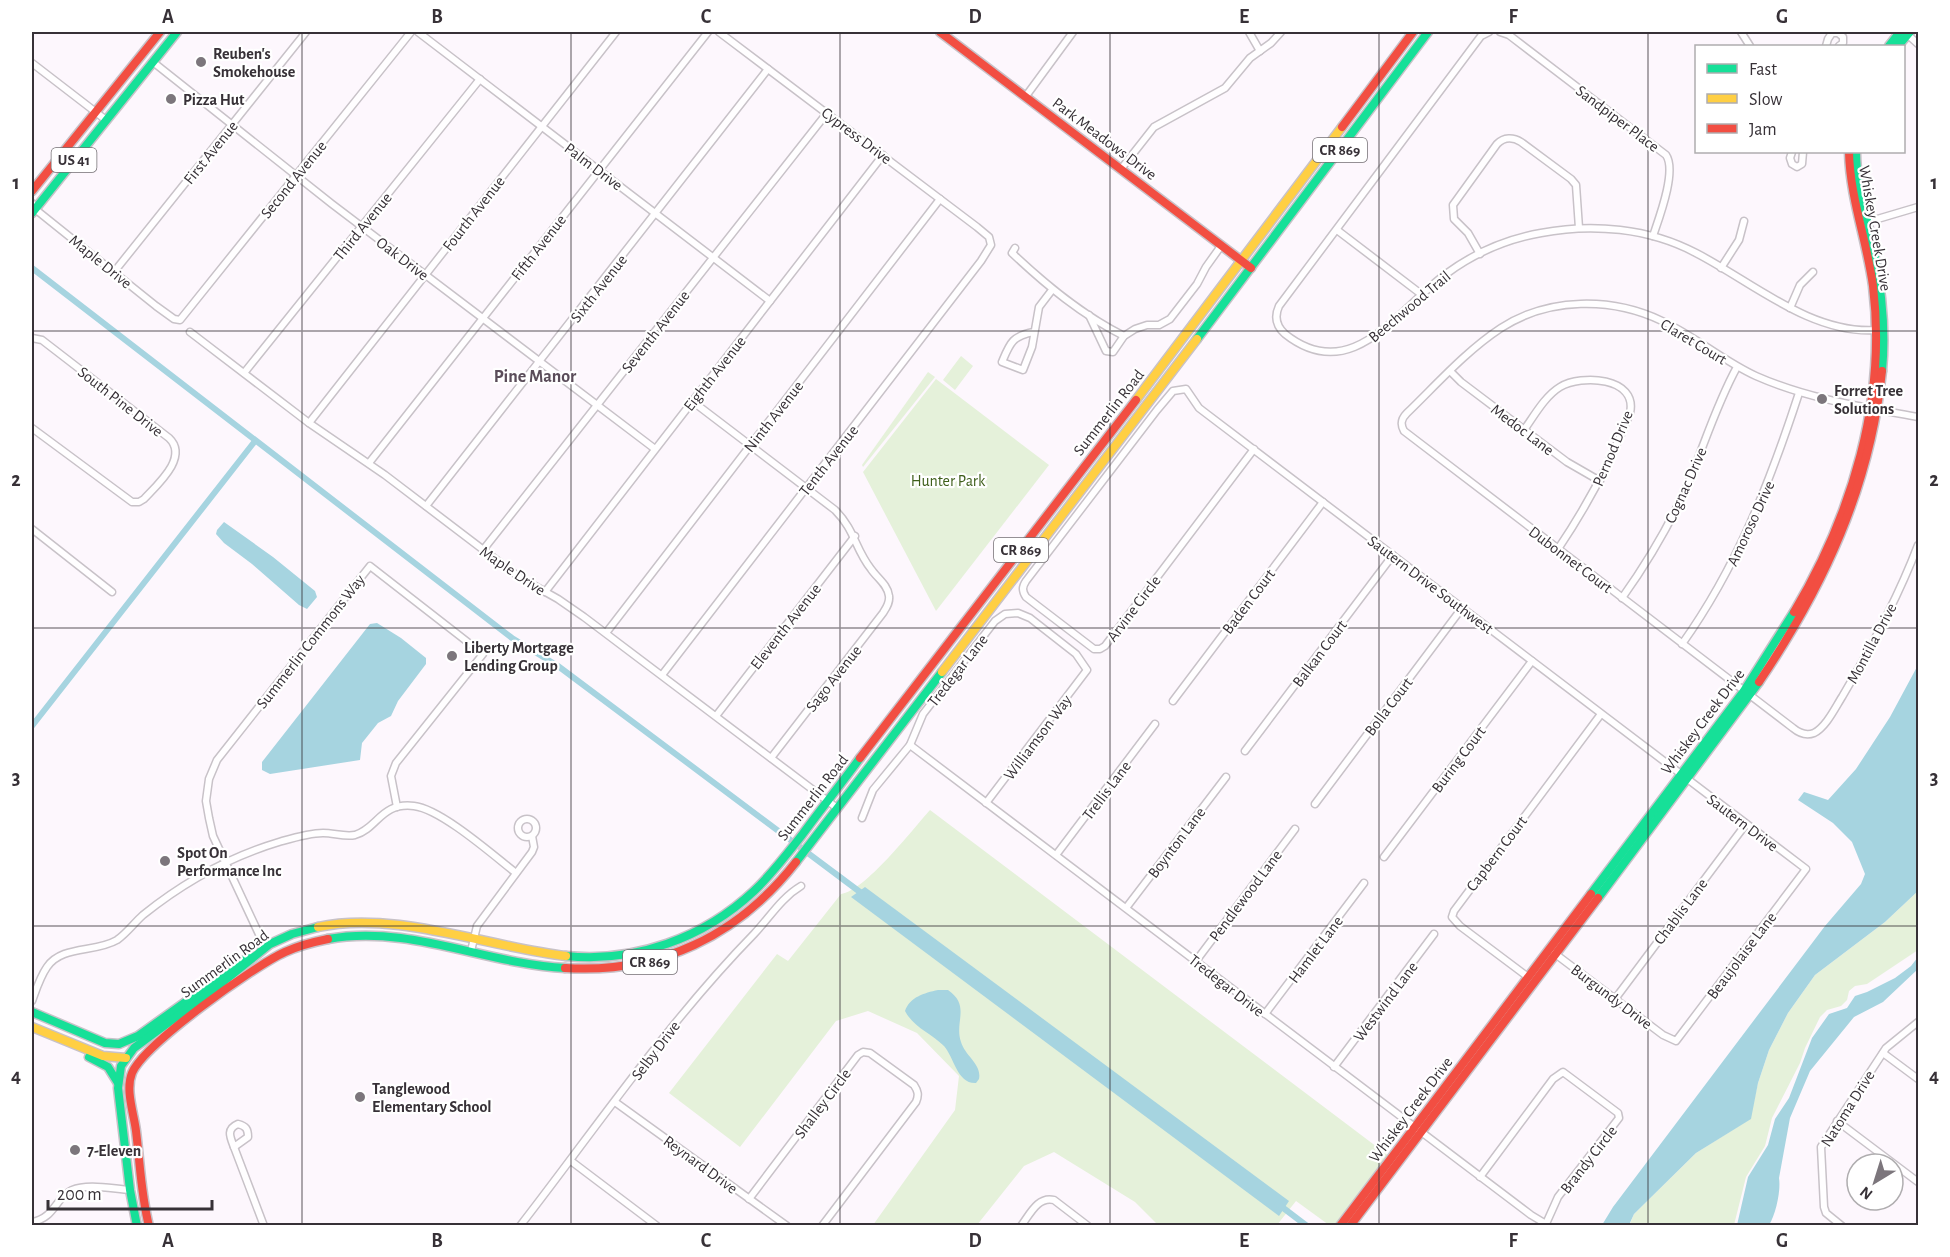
<svg xmlns="http://www.w3.org/2000/svg" width="1950" height="1257" font-family="'Alegreya Sans',sans-serif">
  <style>
    .green { fill: #e5f1da }
    .water { fill: #a6d4e0 }
    .lines { fill: none; stroke-linecap: round; stroke-linejoin: round }
    .canal { stroke: #a6d4e0; stroke-width: 6 }
    .street-casing { stroke: #c8c2c8; stroke-width: 9 }
    .fast-casing { stroke: #c8c2c8; stroke-width: 11 }
    .slow-casing { stroke: #c8c2c8; stroke-width: 11 }
    .jam-casing { stroke: #c8c2c8; stroke-width: 11 }
    .street { stroke: #fffeff; stroke-width: 6 }
    .fast { stroke: #16e098; stroke-width: 8 }
    .slow { stroke: #ffcf43; stroke-width: 8 }
    .jam { stroke: #f24e42; stroke-width: 8 }
    .grid { fill: none; stroke: #373137; stroke-width: 1.5; stroke-opacity: 0.55 }
    .poi-dot { fill: #7c767c; stroke: #fff; stroke-width: 2 }
    .labels { text-anchor: middle; stroke-width: 4.5; stroke-linejoin: round; paint-order: stroke }
    .shield { fill: #fff; stroke: #736f73; stroke-width: 1.5 }
    .shield-label { font-size: 15px; font-weight: bold; fill: #373137 }
    .poi-label { font-size: 16px; font-weight: bold; fill: #373137; stroke: #fff; text-anchor: start }
    .street-label { font-size: 16px; fill: #373137; stroke: #fff }
    .park-label { font-size: 16px; fill: #3f5f1b; stroke: #fff }
    .neighbourhood-label { font-size: 18px; font-weight: bold; fill: #5b4d5a; stroke: #fff }
    .neatline { fill: none; stroke: #373137; stroke-width: 2 }
    .grid-label { font-size: 20px; text-anchor: middle; font-weight: bold; fill: #373137 }
  </style>
  <rect width="100%" height="100%" fill="#fdf7fd"/>
  <g class="green">
    <polygon points="961,356 973,366 955,390 943,380"/>
    <polygon points="928,372 935,377 863,467 862,465"/>
    <polygon points="936,379 1049,465 936,611 863,472"/>
    <path d="M930 810 1389 1156 1335 1225H1329L1296 1201 1277 1225H1158L1135 1202 1054 1152 1024 1166 977 1225H873L955 1110 959 1076 917 1033 868 1011 836 1021 740 1147 669 1093 777 954 788 961 841 894C865 891 912 830 930 810Z"/>
    <polygon points="1918,891 1918,950 1867,984 1855,986 1849,991 1847,1000 1841,1006 1827,1010 1820,1017 1805,1048 1800,1063 1772,1118 1765,1146 1746,1177 1734,1225 1629,1226 1634,1214 1696,1153 1750,1119 1758,1083 1769,1050 1788,1013 1815,975 1885,922"/>
  </g>
  <g class="water">
    <polygon points="224,522 273,557 315,591 317,597 307,609 299,605 252,564 224,543 216,534 217,530"/>
    <polygon points="377,623 401,638 426,658 426,664 398,701 391,716 378,723 362,743 360,760 270,774 262,770 262,762 370,624"/>
    <polygon points="1918,665 1918,891 1885,922 1815,975 1788,1013 1769,1050 1758,1083 1751,1119 1696,1153 1634,1214 1629,1225 1602,1225 1613,1207 1825,926 1861,884 1865,874 1852,842 1833,823 1798,800 1804,792 1828,800 1856,769 1890,717"/>
    <polygon points="865,887 1289,1201 1279,1216 851,897"/>
    <path d="M1918 957V969L1883 1002 1854 1017 1810 1071 1790 1118 1779 1178C1781 1190 1776 1214 1769 1225H1737L1748 1177 1768 1145 1775 1119 1789 1098 1812 1038 1829 1014 1847 1008 1855 996 1867 992 1895 978 1911 966Z"/>
    <path d="M938 990H948C971 1006 954 1022 961 1042 965 1056 982 1064 979 1079L976 1083C957 1084 954 1057 944 1046 931 1033 914 1028 905 1011 910 997 924 993 938 990Z"/>
  </g>
  <g class="lines">
    <g class="canal">
      <polyline points="32,268 512,638 558,666 864,895"/>
      <polyline points="32,726 255,441"/>
      <polyline points="1278,1204 1307,1226"/>
    </g>
    <defs>
      <g id="street">
        <polyline points="418,32 770,301"/>
        <polyline points="1249,32 1260,51"/>
        <path d="M1489 32 1481 36 1279 306C1274 317 1276 326 1285 334 1352 387 1398 309 1446 274 1473 254 1507 239 1541 233 1592 223 1649 228 1696 253 1751 281 1811 335 1877 330"/>
        <path d="M1500 32 1509 35 1666 155C1677 171 1659 218 1653 236"/>
        <polyline points="1741,32 1750,46"/>
        <polyline points="1907,34 1918,44"/>
        <polyline points="1826,46 1828,39 1832,33 1838,33 1843,37 1843,43 1839,46"/>
        <polyline points="153,62 332,204 655,449"/>
        <polyline points="32,63 106,120"/>
        <polyline points="1026,96 1073,32"/>
        <polyline points="1792,152 1790,158 1792,164 1797,167 1802,164 1803,152"/>
        <polyline points="1121,169 1154,127 1225,88 1250,58 1271,43 1281,32"/>
        <polyline points="32,203 35,209 156,306 174,319 180,320 411,32"/>
        <polyline points="1864,223 1918,207"/>
        <polyline points="1337,230 1421,294"/>
        <path d="M1015 248 1012 253C1046 285 1082 315 1124 336"/>
        <path d="M1480 254 1468 233 1454 219 1453 205 1497 144C1504 137 1513 137 1521 142L1571 179 1576 185 1579 228"/>
        <polyline points="1721,268 1739,240 1744,221"/>
        <polyline points="114,272 306,32"/>
        <polyline points="1790,308 1800,285 1813,272"/>
        <polyline points="1089,315 1106,351 1113,352 1124,336 1135,329 1147,325 1159,325 1170,319 1197,284 1206,267 1221,246"/>
        <polyline points="190,332 309,423 385,475 519,577 558,599 584,617 837,808"/>
        <path d="M1034 332C1012 336 1010 343 1002 362L1023 370 1032 347 1039 307 1052 290"/>
        <path d="M32 338 42 340 169 438C189 457 158 484 144 499L139 502H132L32 428"/>
        <polyline points="1450,371 1461,382 1567,462 1600,481"/>
        <polyline points="244,373 480,79"/>
        <path d="M692 401 835 510C855 530 855 549 871 569 877 578 888 585 889 596 890 603 886 608 883 613L771 758"/>
        <path d="M1918 417C1863 407 1808 399 1756 376 1723 361 1695 336 1662 321 1612 297 1549 297 1501 328 1466 351 1437 384 1407 413 1401 419 1400 424 1404 431L1793 728C1799 733 1806 736 1814 733 1826 727 1835 708 1842 697 1871 648 1898 598 1918 545"/>
        <polyline points="309,423 616,32"/>
        <path d="M1524 430C1534 416 1545 396 1560 387 1581 374 1638 377 1630 413 1611 461 1587 506 1558 549"/>
        <path d="M1254 449 1105 646 1100 649H1094L1026 597C1022 591 1022 587 1026 581L1157 410 1173 391 1186 389 1199 408 1806 869 1676 1041 1663 1035 1554 953"/>
        <polyline points="369,463 708,32"/>
        <polyline points="426,506 768,69"/>
        <polyline points="32,529 112,592"/>
        <polyline points="483,550 827,113"/>
        <polyline points="545,592 883,155"/>
        <path d="M1622 598C1647 563 1669 526 1687 486 1704 446 1716 405 1737 367"/>
        <polyline points="606,633 940,199"/>
        <path d="M1682 644C1737 567 1770 482 1799 393"/>
        <polyline points="662,675 981,261 991,245 989,237 977,227 719,32"/>
        <polyline points="1173,701 1323,502"/>
        <polyline points="716,716 855,536"/>
        <polyline points="910,745 1531,1215 1546,1224"/>
        <polyline points="1245,751 1393,555"/>
        <polyline points="1315,804 1462,608"/>
        <polyline points="862,818 873,790 910,745 923,714 995,621 1005,614 1018,613 1030,618 1076,654 1087,670 986,803"/>
        <circle cx="527" cy="828" r="9"/>
        <polyline points="1056,855 1155,724"/>
        <polyline points="1384,857 1532,661"/>
        <polyline points="1126,908 1226,777"/>
        <polyline points="265,947 213,836 209,818 206,801 209,779 217,760 370,566 483,654 396,763 391,776 397,807"/>
        <polyline points="471,951 477,926 532,852 534,847 532,836"/>
        <polyline points="1196,961 1295,829"/>
        <polyline points="1528,977 1460,926 1452,917 1454,911 1601,714"/>
        <polyline points="1615,999 1746,824"/>
        <path d="M32 1001C36 990 40 977 47 967 62 945 95 953 117 940 127 933 134 923 143 915 184 882 229 857 279 842 293 838 309 833 323 833 334 833 344 837 355 835 378 828 381 802 414 806 441 809 493 855 516 873"/>
        <polyline points="1265,1014 1364,883"/>
        <polyline points="1883,1053 1918,1079"/>
        <polyline points="1334,1067 1434,934"/>
        <polyline points="615,1102 787,1226"/>
        <polyline points="1837,1121 1918,1182"/>
        <path d="M238 1124C246 1126 248 1129 248 1137L234 1147C230 1137 226 1129 238 1124Z"/>
        <polyline points="234,1147 264,1226"/>
        <polyline points="571,1161 657,1226"/>
        <polyline points="1480,1177 1553,1079 1563,1072 1618,1113 1619,1118 1558,1197 1545,1226"/>
        <path d="M749 1199 858 1055 863 1052 870 1053 914 1085C918 1091 919 1095 916 1102L822 1226"/>
        <path d="M32 1222C55 1218 55 1198 72 1190 88 1183 113 1189 130 1190"/>
        <path d="M520 1226C596 1128 668 1022 754 934 770 917 781 898 801 886"/>
        <path d="M1021 1226C1030 1214 1038 1196 1054 1200L1088 1226"/>
        <polyline points="1842,1226 1826,1213 1824,1207 1821,1147 1886,1048 1918,1022"/>
      </g>
      <g id="fast">
        <polyline points="1889,46 1900,32"/>
        <polyline points="1898,46 1910,32"/>
        <path d="M1856 152C1856 183 1866 212 1872 243 1881 284 1886 328 1882 371"/>
        <polyline points="32,213 177,32"/>
        <polyline points="1197,339 1428,32"/>
        <polyline points="796,862 942,672"/>
        <polyline points="1591,894 1744,691 1794,612"/>
        <polyline points="1598,898 1759,682"/>
        <path d="M328 939C409 924 486 964 565 968"/>
        <path d="M566 956C635 963 704 938 754 891 772 874 787 854 802 835 821 809 841 784 860 758"/>
        <polyline points="32,1012 105,1043 119,1044 138,1036 250,956"/>
        <polyline points="89,1057 108,1067 118,1083"/>
        <polyline points="137,1226 130,1190 118,1088 121,1066 134,1048 218,986 270,944 292,934 318,927"/>
      </g>
      <g id="slow">
        <polyline points="1136,400 1342,127"/>
        <polyline points="942,672 1197,339"/>
        <path d="M318 927C394 910 488 947 566 956"/>
        <polyline points="32,1027 103,1056 126,1058"/>
      </g>
      <g id="jam">
        <polyline points="940,32 1251,268"/>
        <polyline points="1342,127 1413,32"/>
        <polyline points="32,191 160,32"/>
        <path d="M1794 612C1852 515 1887 400 1873 286 1867 241 1850 198 1849 152"/>
        <path d="M1759 682C1824 586 1870 487 1882 371"/>
        <polyline points="860,758 1136,400"/>
        <path d="M565 968C659 974 738 936 796 862"/>
        <path d="M149 1226C141 1195 140 1163 136 1131 134 1114 125 1090 132 1073 144 1044 254 966 285 952 298 946 313 942 328 939"/>
        <polyline points="1340,1226 1591,894"/>
        <polyline points="1350,1226 1598,898"/>
      </g>
    </defs>
    <use href="#street" class="street-casing"/>
    <use href="#fast" class="fast-casing"/>
    <use href="#slow" class="slow-casing"/>
    <use href="#jam" class="jam-casing"/>
    <use href="#street" class="street"/>
    <use href="#fast" class="fast"/>
    <use href="#slow" class="slow"/>
    <use href="#jam" class="jam"/>
  </g>
  <path class="grid" d="M302 32V1226M571 32V1226M840 32V1226M1110 32V1226M1379 32V1226M1648 32V1226M32 331H1918M32 628H1918M32 926H1918"/>
  <g class="poi-dot">
    <circle cx="201" cy="62" r="6"/>
    <circle cx="171" cy="99" r="6"/>
    <circle cx="1822" cy="399" r="6"/>
    <circle cx="452" cy="656" r="6"/>
    <circle cx="165" cy="861" r="6"/>
    <circle cx="360" cy="1097" r="6"/>
    <circle cx="75" cy="1150" r="6"/>
  </g>
  <g class="labels">
    <g class="shield">
      <rect x="1313" y="138" width="54" height="24" rx="4.5"/>
      <rect x="51.5" y="148" width="45" height="24" rx="4.5"/>
      <rect x="994" y="538" width="54" height="24" rx="4.5"/>
      <rect x="623" y="950" width="54" height="24" rx="4.5"/>
    </g>
    <g class="shield-label">
      <text x="1340" y="155">CR 869</text>
      <text x="74" y="165">US 41</text>
      <text x="1021" y="555">CR 869</text>
      <text x="650" y="967">CR 869</text>
    </g>
    <g class="poi-label">
      <text x="213" y="59">Reuben's<tspan x="213" dy="18">Smokehouse</tspan></text>
      <text x="183" y="105">Pizza Hut</text>
      <text x="1834" y="396">Forret Tree<tspan x="1834" dy="18">Solutions</tspan></text>
      <text x="464" y="653">Liberty Mortgage<tspan x="464" dy="18">Lending Group</tspan></text>
      <text x="177" y="858">Spot On<tspan x="177" dy="18">Performance Inc</tspan></text>
      <text x="372" y="1094">Tanglewood<tspan x="372" dy="18">Elementary School</tspan></text>
      <text x="87" y="1156">7-Eleven</text>
    </g>
    <g class="street-label">
      <text transform="translate(1618 118) rotate(37)" y="6">Sandpiper Place</text>
      <text transform="translate(857 135) rotate(37)" y="6">Cypress Drive</text>
      <text transform="translate(1105 138) rotate(37)" y="6">Park Meadows Drive</text>
      <text transform="translate(210 152) rotate(-51)" y="6">First Avenue</text>
      <text transform="translate(594 166) rotate(37)" y="6">Palm Drive</text>
      <text transform="translate(293 179) rotate(-51)" y="6">Second Avenue</text>
      <text transform="translate(473 213) rotate(-52)" y="6">Fourth Avenue</text>
      <text transform="translate(362 226) rotate(-51)" y="6">Third Avenue</text>
      <text transform="translate(1876 228) rotate(80)" y="6">Whiskey Creek Drive</text>
      <text transform="translate(538 247) rotate(-52)" y="6">Fifth Avenue</text>
      <text transform="translate(403 258) rotate(37)" y="6">Oak Drive</text>
      <text transform="translate(101 261) rotate(39)" y="6">Maple Drive</text>
      <text transform="translate(598 288) rotate(-52)" y="6">Sixth Avenue</text>
      <text transform="translate(1409 306) rotate(-40)" y="6">Beechwood Trail</text>
      <text transform="translate(655 331) rotate(-52)" y="6">Seventh Avenue</text>
      <text transform="translate(1694 341) rotate(31)" y="6">Claret Court</text>
      <text transform="translate(714 373) rotate(-52)" y="6">Eighth Avenue</text>
      <text transform="translate(121 401) rotate(38)" y="6">South Pine Drive</text>
      <text transform="translate(1108 412) rotate(-52)" y="6">Summerlin Road</text>
      <text transform="translate(773 416) rotate(-52)" y="6">Ninth Avenue</text>
      <text transform="translate(1523 429) rotate(37)" y="6">Medoc Lane</text>
      <text transform="translate(1612 448) rotate(-67)" y="6">Pernod Drive</text>
      <text transform="translate(828 460) rotate(-52)" y="6">Tenth Avenue</text>
      <text transform="translate(1685 485) rotate(-66)" y="6">Cognac Drive</text>
      <text transform="translate(1750 523) rotate(-65)" y="6">Amoroso Drive</text>
      <text transform="translate(1571 559) rotate(37)" y="6">Dubonnet Court</text>
      <text transform="translate(513 570) rotate(34)" y="6">Maple Drive</text>
      <text transform="translate(1431 584) rotate(37)" y="6">Sautern Drive Southwest</text>
      <text transform="translate(1248 601) rotate(-53)" y="6">Baden Court</text>
      <text transform="translate(1133 608) rotate(-53)" y="6">Arvine Circle</text>
      <text transform="translate(785 626) rotate(-52)" y="6">Eleventh Avenue</text>
      <text transform="translate(310 641) rotate(-52)" y="6">Summerlin Commons Way</text>
      <text transform="translate(1871 643) rotate(-62)" y="6">Montilla Drive</text>
      <text transform="translate(1319 653) rotate(-53)" y="6">Balkan Court</text>
      <text transform="translate(957 670) rotate(-52)" y="6">Tredegar Lane</text>
      <text transform="translate(833 678) rotate(-52)" y="6">Sago Avenue</text>
      <text transform="translate(1388 706) rotate(-53)" y="6">Bolla Court</text>
      <text transform="translate(1702 721) rotate(-53)" y="6">Whiskey Creek Drive</text>
      <text transform="translate(1037 737) rotate(-53)" y="6">Williamson Way</text>
      <text transform="translate(1458 759) rotate(-53)" y="6">Buring Court</text>
      <text transform="translate(1106 790) rotate(-53)" y="6">Trellis Lane</text>
      <text transform="translate(812 797) rotate(-52)" y="6">Summerlin Road</text>
      <text transform="translate(1743 822) rotate(37)" y="6">Sautern Drive</text>
      <text transform="translate(1176 842) rotate(-53)" y="6">Boynton Lane</text>
      <text transform="translate(1496 853) rotate(-53)" y="6">Capbern Court</text>
      <text transform="translate(1245 895) rotate(-53)" y="6">Pendlewood Lane</text>
      <text transform="translate(1680 911) rotate(-53)" y="6">Chablis Lane</text>
      <text transform="translate(1315 949) rotate(-53)" y="6">Hamlet Lane</text>
      <text transform="translate(1741 955) rotate(-53)" y="6">Beaujolaise Lane</text>
      <text transform="translate(224 963) rotate(-36)" y="6">Summerlin Road</text>
      <text transform="translate(1227 985) rotate(38)" y="6">Tredegar Drive</text>
      <text transform="translate(1612 996) rotate(37)" y="6">Burgundy Drive</text>
      <text transform="translate(1385 1001) rotate(-53)" y="6">Westwind Lane</text>
      <text transform="translate(655 1050) rotate(-53)" y="6">Selby Drive</text>
      <text transform="translate(822 1103) rotate(-53)" y="6">Shalley Circle</text>
      <text transform="translate(1847 1108) rotate(-58)" y="6">Natoma Drive</text>
      <text transform="translate(1410 1109) rotate(-53)" y="6">Whiskey Creek Drive</text>
      <text transform="translate(1588 1159) rotate(-52)" y="6">Brandy Circle</text>
      <text transform="translate(701 1164) rotate(36)" y="6">Reynard Drive</text>
    </g>
    <g class="park-label">
      <text x="948" y="486">Hunter Park</text>
    </g>
    <g class="neighbourhood-label">
      <text x="535" y="382">Pine Manor</text>
    </g>
  </g>
  <rect width="1950" height="1257" fill="none" stroke="#ffffff" stroke-width="66"/>
  <rect x="1695" y="45" width="210" height="108" fill="#ffffff" stroke="#afadaf" stroke-width="1.5"/>
  <rect x="1707" y="64" width="30" height="9" fill="#16e098" stroke="#afadaf" stroke-width="1.5"/>
  <text x="1749" y="75" font-size="18" fill="#373137">Fast</text>
  <rect x="1707" y="94" width="30" height="9" fill="#ffcf43" stroke="#afadaf" stroke-width="1.5"/>
  <text x="1749" y="105" font-size="18" fill="#373137">Slow</text>
  <rect x="1707" y="124" width="30" height="9" fill="#f24e42" stroke="#afadaf" stroke-width="1.5"/>
  <text x="1749" y="135" font-size="18" fill="#373137">Jam</text>
  <g transform="translate(1875 1182) rotate(218)"><circle r="28" fill="#ffffff" stroke="#afadaf" stroke-width="1.5"/>
  <path d="M0-4.5L10 22L0 15L-10 22Z" fill="#7c767c"/>
  <text y="-9" font-size="16" font-weight="bold" text-anchor="middle" fill="#373137">N</text>
  </g>
  <path d="M48 1200v9h164v-9" fill="none" stroke="#373137" stroke-width="3"/>
  <text x="57" y="1200" font-size="18" fill="#373137" stroke="#ffffff" stroke-width="4.5" paint-order="stroke">200 m</text>
  <rect x="33" y="33" width="1884" height="1191" class="neatline"/>
  <g class="grid-label">
    <text x="168" y="23">A</text>
    <text x="437" y="23">B</text>
    <text x="706" y="23">C</text>
    <text x="975" y="23">D</text>
    <text x="1244" y="23">E</text>
    <text x="1513" y="23">F</text>
    <text x="1782" y="23">G</text>
    <text x="16" y="189">1</text>
    <text x="1934" y="189">1</text>
    <text x="16" y="486">2</text>
    <text x="1934" y="486">2</text>
    <text x="16" y="784">3</text>
    <text x="1934" y="784">3</text>
    <text x="16" y="1082">4</text>
    <text x="1934" y="1082">4</text>
    <text x="168" y="1247">A</text>
    <text x="437" y="1247">B</text>
    <text x="706" y="1247">C</text>
    <text x="975" y="1247">D</text>
    <text x="1244" y="1247">E</text>
    <text x="1513" y="1247">F</text>
    <text x="1782" y="1247">G</text>
  </g>
</svg>
